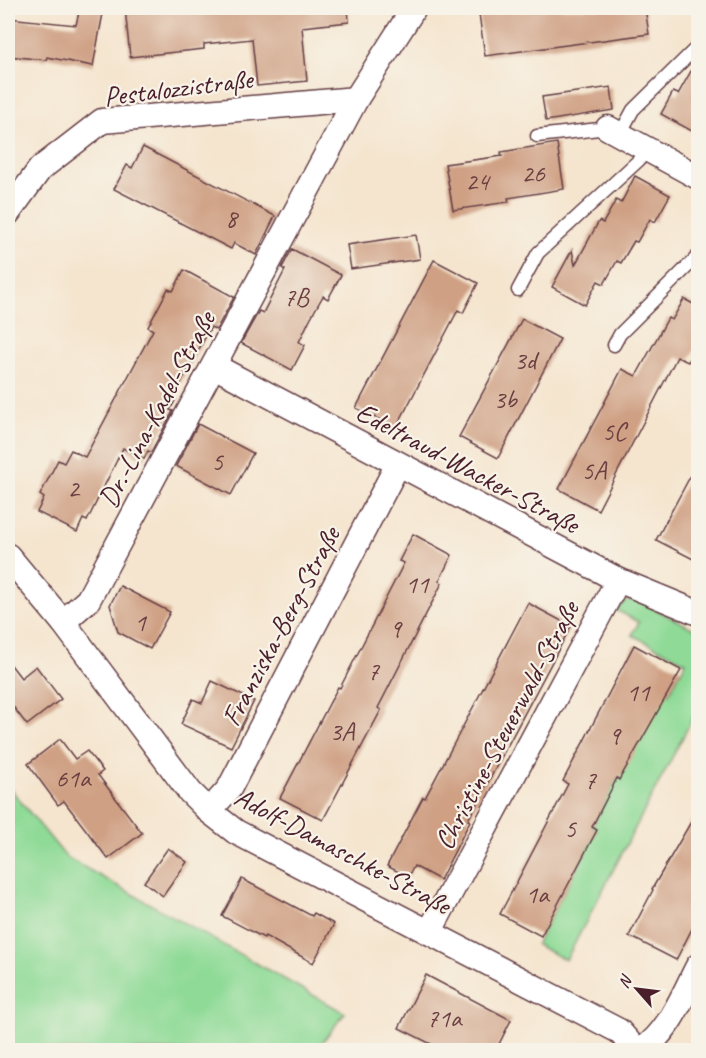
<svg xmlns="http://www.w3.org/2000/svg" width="706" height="1058" font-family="Caveat,sans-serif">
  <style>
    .green { fill: #8eda96; stroke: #6c7c60; stroke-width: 1.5 }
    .building { fill: #cfa084 }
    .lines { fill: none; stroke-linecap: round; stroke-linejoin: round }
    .service-casing { stroke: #643d44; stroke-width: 15 }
    .minor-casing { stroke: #643d44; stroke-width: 27 }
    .service { stroke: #fff; stroke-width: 12 }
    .minor { stroke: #fff; stroke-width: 24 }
    .labels { text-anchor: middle; stroke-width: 4.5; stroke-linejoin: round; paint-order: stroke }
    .number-label { font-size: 26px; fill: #6b3f41 }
    .street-label { font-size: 28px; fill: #4a1f2b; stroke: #f7f3e8 }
  </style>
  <rect width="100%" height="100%" fill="#f7f3e8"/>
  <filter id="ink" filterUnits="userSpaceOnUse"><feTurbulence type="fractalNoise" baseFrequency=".0167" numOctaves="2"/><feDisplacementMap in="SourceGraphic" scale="12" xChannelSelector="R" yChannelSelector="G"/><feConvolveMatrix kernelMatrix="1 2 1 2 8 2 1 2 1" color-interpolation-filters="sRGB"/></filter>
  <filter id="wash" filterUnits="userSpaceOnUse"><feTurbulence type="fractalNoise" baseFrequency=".008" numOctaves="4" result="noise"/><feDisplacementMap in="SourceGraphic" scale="24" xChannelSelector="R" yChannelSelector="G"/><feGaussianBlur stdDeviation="1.35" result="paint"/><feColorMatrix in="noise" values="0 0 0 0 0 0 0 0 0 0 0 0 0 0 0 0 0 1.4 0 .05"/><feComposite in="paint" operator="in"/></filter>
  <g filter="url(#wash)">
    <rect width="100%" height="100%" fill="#f5e5cf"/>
    <g class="green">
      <polygon points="637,600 698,631 698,708 566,960 536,945 597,830 592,827 617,778 619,779 666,693 669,694 686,662 632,635 639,622 616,610 626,601"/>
      <polygon points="8,786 66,857 345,1013 316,1050 8,1050"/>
    </g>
    <g id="blocks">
      <g class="building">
        <polygon points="80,8 104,8 93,66 47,57 46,60 8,56 8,18 76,25"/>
        <polygon points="125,8 348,8 349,22 302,27 307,81 257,86 252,39 204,44 204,49 130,57"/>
        <polygon points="526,8 645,8 649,34 485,56 479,14"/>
        <polygon points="699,57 699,135 661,114 673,92 678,94"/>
        <polygon points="611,87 614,110 546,121 542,97"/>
        <polygon points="557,143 564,189 508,198 509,202 453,210 445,164 502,156 501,152"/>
        <polygon points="143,147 275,216 256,255 234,243 231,249 114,189 127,165 132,168"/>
        <polygon points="635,176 670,195 655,222 650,219 637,242 634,241 621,263 617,261 604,284 598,281 585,305 552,287 572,250 575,265 599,221 603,223 616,200 621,203"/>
        <polygon points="416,235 420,259 351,269 347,245"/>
        <polygon points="292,249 341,275 328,299 323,296 310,319 299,342 305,345 292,370 241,343 259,311 263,313 285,270 282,268"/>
        <polygon points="434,260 478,283 463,313 458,310 396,428 356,408"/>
        <polygon points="184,270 234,297 216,330 211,327 173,397 176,399 170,410 173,411 151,452 148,451 144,459 123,448 87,521 83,519 77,532 37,512 44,498 40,495 58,460 64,463 71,450 85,457 153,330 148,327 168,289 173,291"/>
        <polygon points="684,299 699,307 699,342 688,362 677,357 598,510 559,489 622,369 636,376 668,318 672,320"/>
        <polygon points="522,319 560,339 498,458 459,437"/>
        <polygon points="198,424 253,453 231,495 176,466"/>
        <polygon points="699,460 699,562 656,540"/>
        <polygon points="413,534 452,555 439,581 442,583 378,708 381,710 323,820 280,798 338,687 340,688 404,563 399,561"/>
        <polygon points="120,586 170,612 150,649 118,632 110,605"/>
        <polygon points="528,603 571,626 468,820 470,821 440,880 414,866 408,877 387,866 423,797 425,798 459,734"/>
        <polygon points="634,645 681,670 619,780 617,778 592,827 597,830 541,936 500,914 568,784 563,781"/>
        <polygon points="8,661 21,678 36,666 61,699 27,725 8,700"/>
        <polygon points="212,681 254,701 231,747 181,724 193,699 202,703"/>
        <polygon points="60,739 75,759 87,751 103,771 98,775 142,833 108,859 64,801 58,805 28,764"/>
        <polygon points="699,808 699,915 676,960 629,936 653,890 652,889"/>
        <polygon points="168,848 187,862 163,896 144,882"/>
        <polygon points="242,879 312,916 314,913 334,924 313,963 265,936 264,938 222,916"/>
        <polygon points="426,975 511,1020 496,1050 443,1050 399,1028"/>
      </g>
    </g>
  </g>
  <g filter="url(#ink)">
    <use href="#blocks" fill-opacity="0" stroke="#643d44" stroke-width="1.5"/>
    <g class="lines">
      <defs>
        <g id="service">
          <polyline points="620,134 633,110 698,46"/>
          <polyline points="537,136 608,128"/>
          <polyline points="518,290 538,253 639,160 647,149"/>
          <polyline points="614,345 620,334 698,256"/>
        </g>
        <g id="minor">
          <polyline points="608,128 698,177"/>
          <polyline points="8,213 40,169 102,121 356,99"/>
          <polyline points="214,366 618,580 698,613"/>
          <polyline points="8,556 63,622 190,792 209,811 236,832 619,1031 636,1050"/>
          <polyline points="63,622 88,600 356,99 414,8"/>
          <polyline points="209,811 229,789 398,464"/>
          <polyline points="430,931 618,580"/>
          <path d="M642 1050C670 1031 683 995 698 966"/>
        </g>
      </defs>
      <use href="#service" class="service-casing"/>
      <use href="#minor" class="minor-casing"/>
      <use href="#service" class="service"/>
      <use href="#minor" class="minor"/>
    </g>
  </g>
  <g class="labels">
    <g class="number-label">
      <text x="533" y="182">26</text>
      <text x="477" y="190">24</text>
      <text x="231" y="227">8</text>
      <text x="296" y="306">7B</text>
      <text x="525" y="369">3d</text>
      <text x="505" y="408">3b</text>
      <text x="614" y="440">5C</text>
      <text x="217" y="470">5</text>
      <text x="594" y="479">5A</text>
      <text x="73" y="497">2</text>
      <text x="417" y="593">11</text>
      <text x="140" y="631">1</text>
      <text x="395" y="637">9</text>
      <text x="373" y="680">7</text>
      <text x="638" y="701">11</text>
      <text x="342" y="740">3A</text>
      <text x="614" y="744">9</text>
      <text x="73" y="787">61a</text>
      <text x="590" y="789">7</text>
      <text x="570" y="837">5</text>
      <text x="537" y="903">1a</text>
      <text x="444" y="1027">71a</text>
    </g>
    <g class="street-label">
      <text transform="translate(178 87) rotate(-7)" y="10">Pestalozzistraße</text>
      <text transform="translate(156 409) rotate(-62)" y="10">Dr.-Lina-Kadel-Straße</text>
      <text transform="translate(468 467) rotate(28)" y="10">Edeltraud-Wacker-Straße</text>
      <text transform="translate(280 626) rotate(-62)" y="10">Franziska-Berg-Straße</text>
      <text transform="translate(506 725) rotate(-62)" y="10">Christine-Steuerwald-Straße</text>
      <text transform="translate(343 850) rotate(28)" y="10">Adolf-Damaschke-Straße</text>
    </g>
  </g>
  <rect width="706" height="1058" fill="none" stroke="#f7f3e8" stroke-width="30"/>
  <g transform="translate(637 989) rotate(298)" stroke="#f7f3e8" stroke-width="4.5" paint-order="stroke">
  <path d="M0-4.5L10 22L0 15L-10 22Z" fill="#4a1f2b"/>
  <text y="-9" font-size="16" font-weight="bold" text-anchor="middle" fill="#4a1f2b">N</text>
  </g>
</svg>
